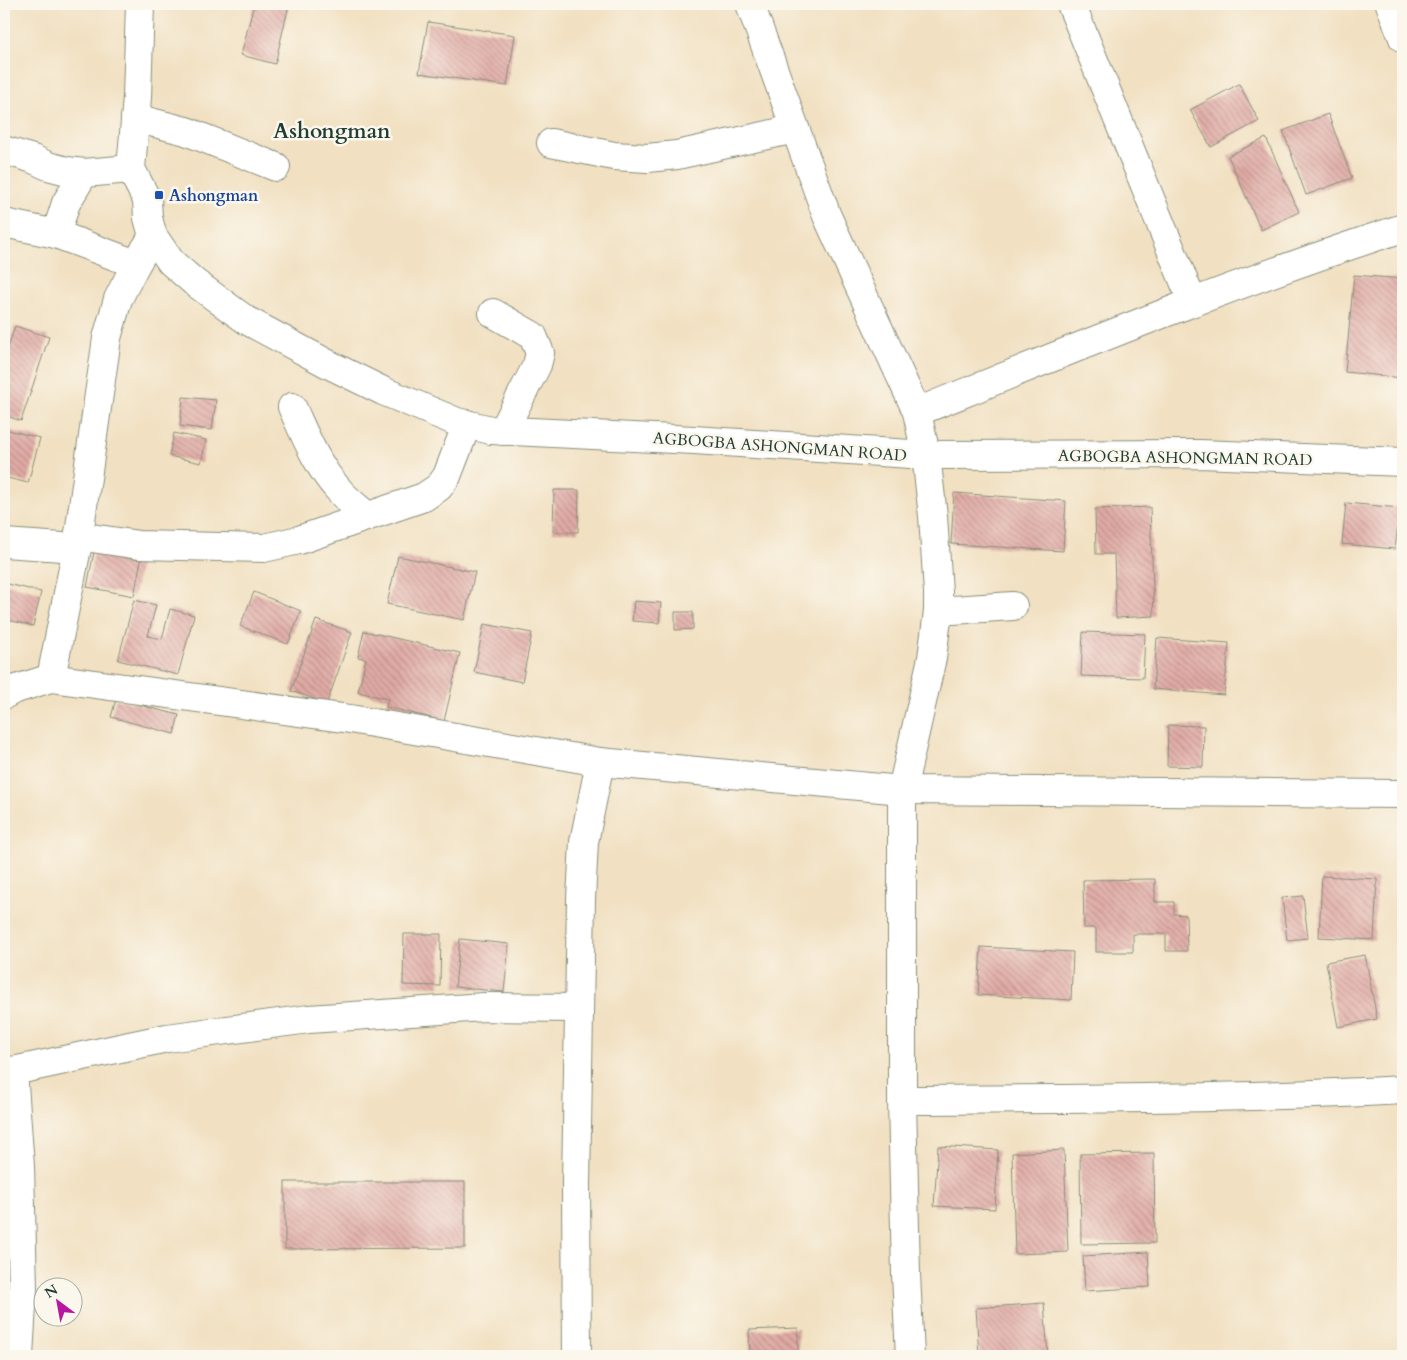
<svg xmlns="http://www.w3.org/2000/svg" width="1407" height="1360" font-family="Cardo,serif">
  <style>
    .building { fill: url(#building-back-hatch) }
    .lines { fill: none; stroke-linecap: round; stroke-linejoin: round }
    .minor-casing { stroke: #888e7a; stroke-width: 30 }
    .minor { stroke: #fff; stroke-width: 28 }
    .transit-dot { fill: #1a4fb4; stroke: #fbf7ec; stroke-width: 2 }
    .labels { text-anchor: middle; stroke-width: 5; stroke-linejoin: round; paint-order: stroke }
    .transit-label { font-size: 16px; font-weight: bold; fill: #164399; stroke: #fbf7ec; text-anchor: start }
    .street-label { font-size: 16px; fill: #1f3d34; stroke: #fbf7ec }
    .district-label { font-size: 21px; font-weight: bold; fill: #1f3d34; stroke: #fbf7ec }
  </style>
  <defs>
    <pattern id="building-back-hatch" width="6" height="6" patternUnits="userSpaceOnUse" patternTransform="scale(1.25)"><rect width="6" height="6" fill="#e1aaa5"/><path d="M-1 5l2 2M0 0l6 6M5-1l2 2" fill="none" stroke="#b68c87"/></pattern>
  </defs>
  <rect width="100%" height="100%" fill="#fbf7ec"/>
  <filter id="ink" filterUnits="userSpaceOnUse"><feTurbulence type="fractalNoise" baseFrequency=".02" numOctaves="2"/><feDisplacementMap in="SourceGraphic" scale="10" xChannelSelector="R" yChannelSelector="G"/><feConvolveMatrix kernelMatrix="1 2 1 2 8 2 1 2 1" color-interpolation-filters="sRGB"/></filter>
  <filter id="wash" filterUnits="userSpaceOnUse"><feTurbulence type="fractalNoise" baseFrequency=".0096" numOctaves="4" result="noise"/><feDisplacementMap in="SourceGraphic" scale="20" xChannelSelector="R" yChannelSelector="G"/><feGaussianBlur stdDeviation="1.12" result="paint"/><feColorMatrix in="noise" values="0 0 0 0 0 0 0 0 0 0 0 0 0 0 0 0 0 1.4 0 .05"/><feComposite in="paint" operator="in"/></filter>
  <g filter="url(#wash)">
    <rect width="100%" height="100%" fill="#f1e0c1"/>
    <g id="blocks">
      <g class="building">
        <polygon points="254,4 289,5 275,64 241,55"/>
        <polygon points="428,22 515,35 507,86 419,73"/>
        <polygon points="1239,84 1259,121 1211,147 1190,110"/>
        <polygon points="1328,114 1352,178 1306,195 1283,131"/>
        <polygon points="1266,138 1299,212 1261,230 1228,156"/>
        <polygon points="1354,275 1403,279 1403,378 1345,372"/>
        <polygon points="15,326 49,337 21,421 4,415 4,360"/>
        <polygon points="183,397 216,400 212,430 180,426"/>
        <polygon points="4,429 40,438 28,483 4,477"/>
        <polygon points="174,433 206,440 201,463 169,456"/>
        <polygon points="554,490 579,490 578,532 553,532"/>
        <polygon points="954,493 1066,501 1063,551 951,544"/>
        <polygon points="1346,503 1400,508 1395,549 1342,544"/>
        <polygon points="1150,507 1154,616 1116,618 1114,554 1096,554 1095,509"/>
        <polygon points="94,552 141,560 134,596 87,587"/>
        <polygon points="398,556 475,572 464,620 387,604"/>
        <polygon points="4,583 41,592 33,626 4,619"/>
        <polygon points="254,592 301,611 288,644 240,626"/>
        <polygon points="134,600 156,605 148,636 162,639 170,609 194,615 178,675 118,660"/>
        <polygon points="634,601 661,603 659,623 632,621"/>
        <polygon points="675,612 693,612 693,629 675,630"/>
        <polygon points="316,620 352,632 327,703 291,691"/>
        <polygon points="484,624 532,633 522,682 474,672"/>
        <polygon points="364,631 460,653 444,721 386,707 388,699 358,692 366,659 358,657"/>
        <polygon points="1083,632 1145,634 1143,678 1081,676"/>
        <polygon points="1157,638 1229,643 1224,695 1153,689"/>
        <polygon points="116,699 179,715 174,734 111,717"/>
        <polygon points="1168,725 1204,726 1203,767 1167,766"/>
        <polygon points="1322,876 1377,879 1374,940 1319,937"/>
        <polygon points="1155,879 1155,902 1174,902 1174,914 1186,915 1187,951 1166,951 1166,934 1133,934 1133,952 1096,952 1096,928 1084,928 1083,880"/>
        <polygon points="1303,896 1308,938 1287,940 1282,898"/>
        <polygon points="404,934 441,934 440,986 403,985"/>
        <polygon points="460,939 509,944 504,992 455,987"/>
        <polygon points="981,947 1073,952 1071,1000 978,995"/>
        <polygon points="1365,955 1377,1019 1338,1027 1326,962"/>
        <polygon points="938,1146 998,1150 995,1209 934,1206"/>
        <polygon points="1064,1150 1068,1252 1015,1254 1012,1153"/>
        <polygon points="1154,1153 1155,1243 1081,1244 1080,1154"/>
        <polygon points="285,1182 465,1182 465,1248 285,1249"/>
        <polygon points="1148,1252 1150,1287 1085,1291 1083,1256"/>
        <polygon points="1044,1303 1048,1356 979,1356 976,1308"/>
        <polygon points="798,1328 798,1356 750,1356 749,1330"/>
      </g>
    </g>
  </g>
  <g filter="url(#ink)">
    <use href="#blocks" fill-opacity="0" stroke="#888e7a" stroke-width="1"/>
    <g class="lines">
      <defs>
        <g id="minor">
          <polyline points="140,4 137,97 131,169 147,200 148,218 153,236 171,262 194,282 246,320 330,365 383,391 457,422 491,430 694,440 926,455 1200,454 1403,462"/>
          <polyline points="750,4 827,216 917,412 926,455 933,516 938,592 938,611 932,658 902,790 902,1100 906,1274 910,1356"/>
          <polyline points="1071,4 1192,301"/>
          <polyline points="1390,4 1403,38"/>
          <polyline points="135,118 186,131 276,167"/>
          <polyline points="551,143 614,156 647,158 677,155 795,129"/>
          <polyline points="4,150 33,159 48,166 67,171 84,173 131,169"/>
          <polyline points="4,223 56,234 136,264"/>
          <polyline points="56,234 66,203 84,173"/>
          <polyline points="493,313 533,336 540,353 537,365 503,431"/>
          <path d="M292 407C305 435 317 466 338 489 346 499 357 507 367 516"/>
          <path d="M917 412C1078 347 1238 281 1403 228"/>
          <polyline points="78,536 139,545 264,548 299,540 424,497 439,487 447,476 467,424"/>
          <polyline points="4,543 77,548"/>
          <polyline points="938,611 1013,606"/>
          <polyline points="51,678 77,548 107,338 118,299 136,264 153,236"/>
          <polyline points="4,695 13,690 51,678 350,719 600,762 902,790 1403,794"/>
          <polyline points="4,1070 13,1071 167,1038 309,1019 484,1007 578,1008"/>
          <polyline points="13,1071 20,1166 23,1289 19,1356"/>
          <path d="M902 1100C1069 1099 1236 1099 1403 1090"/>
          <polyline points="577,1356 576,1184 581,899 584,842 600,762"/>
        </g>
      </defs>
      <use href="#minor" class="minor-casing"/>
      <use href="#minor" class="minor"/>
    </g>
  </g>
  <rect class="transit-dot" x="154" y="190" width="10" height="10" rx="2.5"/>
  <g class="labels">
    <g class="transit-label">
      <text x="169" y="201">Ashongman</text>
    </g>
    <g class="street-label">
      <text transform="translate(780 446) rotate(4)" y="6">AGBOGBA ASHONGMAN ROAD</text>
      <text transform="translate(1185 457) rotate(1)" y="6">AGBOGBA ASHONGMAN ROAD</text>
    </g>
    <g class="district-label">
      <text x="332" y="138">Ashongman</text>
    </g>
  </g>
  <rect width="1407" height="1360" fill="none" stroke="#fbf7ec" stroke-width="20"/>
  <g transform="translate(58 1302) rotate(328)"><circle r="24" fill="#fbf7ec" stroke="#a3ada2"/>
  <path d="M0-4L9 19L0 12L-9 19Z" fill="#b5179e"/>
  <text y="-8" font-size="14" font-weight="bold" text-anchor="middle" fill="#1f3d34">N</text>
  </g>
</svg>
